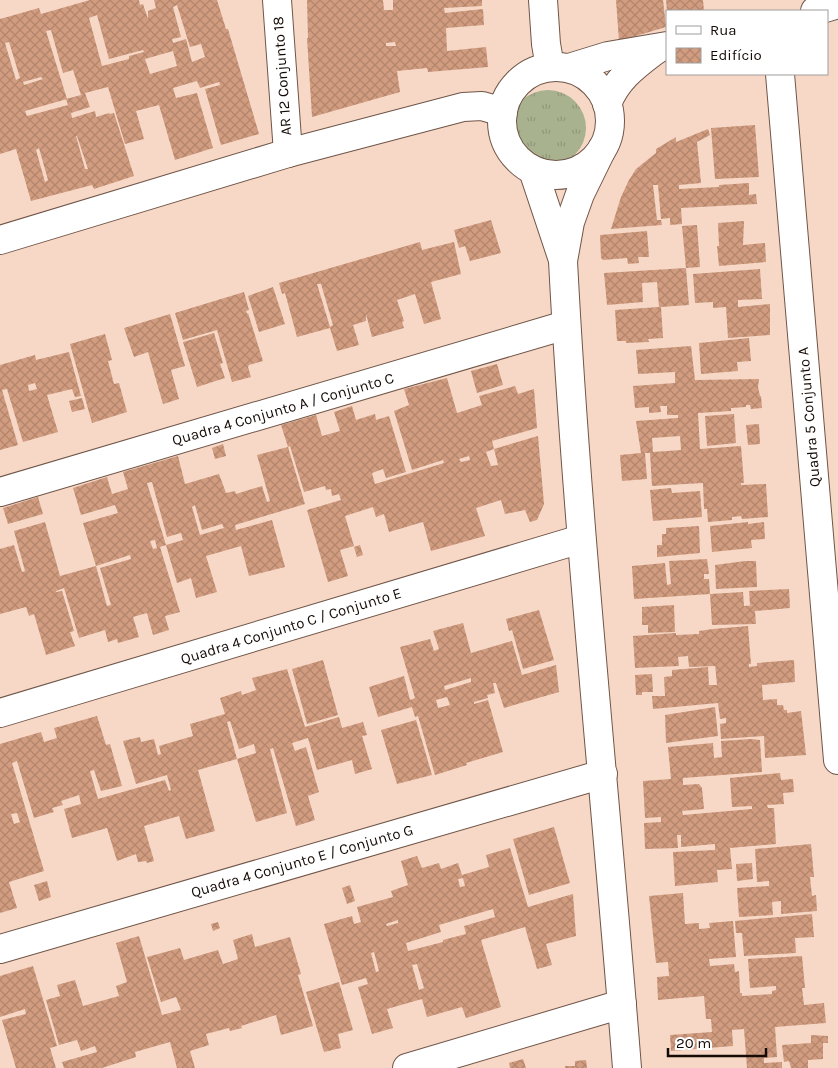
<svg xmlns="http://www.w3.org/2000/svg" width="838" height="1068" font-family="Karla,sans-serif">
  <style>
    .grass { fill: url(#grass-tufts) }
    .building { fill: url(#building-cross-hatch); fill-rule: evenodd }
    .lines { fill: none; stroke-linecap: round; stroke-linejoin: round }
    .minor-casing { stroke: #6f5547; stroke-width: 30 }
    .tertiary-casing { stroke: #6f5547; stroke-width: 30 }
    .minor { stroke: #fff; stroke-width: 28 }
    .tertiary { stroke: #fff; stroke-width: 28 }
    .labels { text-anchor: middle; stroke-width: 4; stroke-linejoin: round; paint-order: stroke }
    .street-label { font-size: 15px; fill: #150b06; stroke: #fff }
  </style>
  <defs>
    <pattern id="grass-tufts" width="24" height="20" patternUnits="userSpaceOnUse" patternTransform="scale(1.25)"><rect width="24" height="20" fill="#a9b28f"/><path d="M3 7l-1-3M5 7V3M7 7l1-3M15 17l-1-3M17 17v-4M19 17l1-3" fill="none" stroke="#91987a"/></pattern>
    <pattern id="building-cross-hatch" width="8" height="8" patternUnits="userSpaceOnUse" patternTransform="scale(1.25)"><rect width="8" height="8" fill="#d19c7f"/><path d="M0 0l8 8M0 8l8-8" fill="none" stroke="#b3856c"/></pattern>
  </defs>
  <rect width="100%" height="100%" fill="#f7d8c7"/>
  <circle class="grass" cx="548" cy="128" r="38"/>
  <g class="building">
    <path d="M90 0H139L140 5 143 4 148 19V11L156 8 154 0H217L226 29H228L259 134 221 145 205 89 220 85 219 82 200 88 197 81 173 88 176 98 197 93 213 148 175 160 159 105 136 111 144 139 125 144 108 87 85 93 90 107 71 113 72 118 95 111 96 117 109 113 110 114 114 113 134 176 94 189 92 185 31 201 16 149 0 154V19L39 8 41 14ZM177 5 190 47 201 44 205 57 192 62 186 39 173 43 172 39 181 37 173 7ZM97 15 109 59 143 50 144 52 129 56V59L102 66 89 18ZM51 30 63 73 73 70 81 95 66 99 68 105 27 116 25 111 67 99 46 31ZM9 42 20 78 16 80 5 43ZM173 51 177 66 150 74 145 59ZM41 77 43 79 24 85 23 82ZM76 136H77L88 169H85ZM39 148 48 180 45 182 36 150Z"/>
    <path d="M307 0H383L384 10H393V0H482V6L444 8 445 13 483 9 484 25 446 28 447 51 486 47 488 67 428 72 427 68 397 71 400 92 312 117 307 38H308ZM395 42 396 46H386V43Z"/>
    <polygon points="616,0 663,0 666,27 619,41"/>
    <polygon points="666,0 703,0 704,11 667,11"/>
    <polygon points="755,125 759,177 715,179 711,128"/>
    <polygon points="708,129 710,135 697,142 701,183 679,185 679,189 719,187 719,185 749,183 749,195 756,194 757,204 681,208 682,224 670,225 670,218 661,219 658,185 653,185 657,220 661,220 662,225 611,229 621,197 629,180 636,169 656,153 656,149 676,137 676,142"/>
    <polygon points="491,220 501,253 470,261 465,246 459,248 454,230"/>
    <polygon points="744,221 743,245 765,243 766,262 719,266 717,246 719,246 718,223"/>
    <polygon points="697,225 700,267 686,268 682,226"/>
    <polygon points="647,231 649,257 638,257 639,263 628,264 627,258 603,260 601,258 600,235"/>
    <path d="M420 242 422 250 454 242 461 274 431 282 441 319 424 324 415 294 397 300 404 321 402 322 404 328 372 337 366 314V321L353 325 359 345 337 351 330 328 297 337 285 293 282 294 279 283ZM317 284H321L333 325 330 327Z"/>
    <polygon points="686,268 689,305 661,307 663,338 648,339 649,342 626,343 626,341 617,341 615,310 659,307 657,282 642,283 643,302 607,305 604,273"/>
    <polygon points="760,269 762,299 738,300 738,307 770,304 770,335 728,338 726,307 713,308 713,302 695,303 693,274"/>
    <polygon points="273,287 285,324 259,332 248,296"/>
    <polygon points="244,292 249,310 246,311 247,314 248,313 263,361 249,365 248,367 251,377 232,382 217,330 183,340 175,313"/>
    <polygon points="170,314 185,366 171,370 179,399 163,404 148,352 134,357 124,328"/>
    <polygon points="214,333 223,363 220,364 225,378 197,387 183,342"/>
    <polygon points="105,334 112,360 108,361 114,384 119,383 127,412 92,423 70,344"/>
    <polygon points="749,338 751,361 737,362 738,371 701,374 699,343"/>
    <path d="M691 346 695 380 759 379 758 387 760 396H761L762 408 751 409 750 405H746V407L731 408V411L698 413 700 449 741 446 744 483H741V485L766 484 768 517 742 519 741 516 732 517V520L708 522 707 509H704L703 483 652 486 650 453H645L647 479 622 481 620 455 641 453 636 421 678 418V415H667V406H660L661 412 649 413V407L635 408 633 386 675 383V372L638 374 636 350ZM680 436 681 450 653 452 652 438Z"/>
    <path d="M69 352 81 396 75 397 72 389 47 395 58 432 23 442 7 389 2 390 18 445 0 450V365L35 355 36 360ZM35 383 37 389 29 391 28 385Z"/>
    <polygon points="497,364 503,385 477,393 471,371"/>
    <path d="M447 378 457 413 482 405 479 396 515 386 518 394 534 389 537 428 492 441 494 449 486 452 491 466 498 465 494 449 538 436 544 504 537 520 530 522 525 510 505 514 501 500 476 508 485 536 431 551 423 522 389 532 384 514 376 517 373 507 345 516 354 546 340 550 348 576 328 582 307 510 341 500 339 494 332 496 331 489 326 490 325 486 304 492 290 446 288 447 281 425 316 415 322 436 340 431 334 412 352 406 356 420 375 414 376 420 389 416 406 472 386 478 383 469 372 473 375 484 444 463 443 460 412 470 394 411 409 405 404 389ZM469 456 470 460 461 462 459 459Z"/>
    <polygon points="82,398 85,409 72,412 69,401"/>
    <polygon points="734,414 736,443 707,446 705,416"/>
    <polygon points="759,424 760,444 748,445 746,425"/>
    <polygon points="223,444 226,456 215,459 212,448"/>
    <path d="M288 447 305 504 235 525 236 530 272 520 285 567 249 576 241 546 206 556 217 592 196 598 191 578 177 583 166 545 183 540 181 533 167 537 152 482 147 483 166 545 160 547 180 612 165 616 169 630 153 635 147 613 133 617 139 637 118 643 117 639 108 642 105 630 79 638 64 588 56 591V592L62 591 74 631 70 632 75 646 46 655 34 614 29 616 26 607 0 614V549L14 545 22 572 25 571 14 531 45 522 60 576 96 566 107 606 111 605 100 568 131 559 130 555 96 566 83 523 118 513 115 505 81 515 73 488 107 477 112 494 128 489 123 472 178 456 185 484 219 474 226 493 235 491 236 494 262 486 267 502 270 501 257 455ZM195 505 202 530 222 524 224 528 200 535 192 507ZM155 540 157 548 153 549 150 541Z"/>
    <polygon points="671,488 672,493 700,491 702,517 653,521 650,490"/>
    <polygon points="38,497 43,514 8,524 3,508"/>
    <polygon points="748,522 748,524 764,522 765,539 751,540 752,548 712,552 710,526"/>
    <polygon points="699,526 700,553 657,557 657,545 662,545 662,534 666,534 666,528"/>
    <polygon points="360,545 363,555 357,557 354,547"/>
    <polygon points="707,559 709,574 704,574 704,579 709,579 710,594 634,599 632,566 665,563 667,585 671,584 669,561"/>
    <polygon points="745,561 756,561 757,587 716,589 715,565"/>
    <polygon points="789,589 790,608 755,611 756,624 712,625 710,594 743,592 744,606 755,605 750,605 749,591"/>
    <polygon points="674,605 675,632 648,633 648,625 642,625 642,607"/>
    <polygon points="539,610 554,660 523,669 512,630 509,631 506,619"/>
    <path d="M463 623 471 653 512 641 522 675 556 665 559 692 504 708 496 683H493L495 693 487 695 488 698 474 702V704L488 700 503 752 466 763 467 765 435 775 418 716 415 717 412 707 378 717 369 687 404 676 410 700 415 698 400 647 430 639 434 651 439 649 433 631ZM471 678V682L445 690 444 686ZM447 697 450 705 438 708 436 700Z"/>
    <polygon points="748,626 751,664 749,664 749,667 757,666 757,663 794,660 795,682 762,685 763,700 777,699 777,705 783,705 784,710 787,710 787,713 801,711 806,755 765,758 764,736 721,739 720,724 726,723 726,718 720,719 718,703 653,709 652,696 665,696 664,677 672,676 672,670 708,667 709,685 717,685 715,664 715,666 689,667 688,656 678,657 679,666 635,668 633,636 676,633 676,635 699,634 699,631 713,629"/>
    <polygon points="323,660 338,715 307,724 292,669"/>
    <path d="M287 669 305 727 339 717 342 728 363 722 367 735 362 736 372 769 355 774 352 760 317 770 308 738 292 743 295 751 306 747 319 792 308 796 315 820 296 826 273 748 270 749 287 813 256 822 237 759 256 753 254 744 239 749 230 721 227 722 237 759 198 770 215 831 186 839 179 816 144 826 154 861 147 863 146 861 138 862 136 854 117 861 107 828 72 838 64 809 81 804 79 795 61 801 63 805 52 808 54 812 34 818 17 761 12 763 44 871 9 882 17 908 0 913V744L41 732 44 742 57 738 54 728 97 716 106 745 110 744 122 786 101 791 94 770 90 771 98 799 165 780 169 791 171 790 167 775 136 784 123 741 140 737 141 742 154 739 158 755 161 754 159 746 193 736 190 724 225 714 220 698 241 691 242 695 256 690 252 678ZM17 813 20 822 14 824 11 814Z"/>
    <polygon points="652,674 653,692 642,692 642,695 636,695 635,675"/>
    <polygon points="715,707 718,736 666,743 665,715"/>
    <polygon points="416,720 432,775 397,784 381,730"/>
    <polygon points="751,739 760,740 762,772 683,778 683,785 699,784 702,788 704,809 682,811 683,815 752,809 752,806 732,807 730,778 780,773 781,780 793,779 794,792 783,793 784,804 767,805 768,808 774,808 776,844 730,848 732,869 717,870 718,882 675,886 673,852 715,850 715,844 681,847 681,835 677,835 678,848 645,849 644,823 661,822 661,817 645,818 643,781 671,779 668,747 713,743 714,758 722,757 721,741"/>
    <polygon points="554,827 570,883 529,895 513,839"/>
    <polygon points="811,844 814,877 810,877 812,896 816,895 817,911 781,914 781,901 772,902 773,915 739,917 737,888 769,886 769,881 757,882 755,849"/>
    <path d="M510 848 528 907 573 894 576 936 546 944 552 965 537 969 525 927 481 940 501 1007 466 1018 462 1007 427 1017 422 999 387 1009 393 1028 372 1034 358 987 368 984 366 978 342 985 324 924 352 916 354 924 361 922 357 907 393 897 391 891 408 885 401 861 417 856 422 868 439 863 441 869 458 863 462 875 489 867 486 855ZM463 878 465 886 460 887 458 879ZM493 909 495 917 464 926 466 934 443 940V942L408 951 406 943 441 932 439 925ZM398 920V923L387 926 386 924ZM374 952 379 971 376 972 371 953ZM417 964 424 988 419 990 412 965Z"/>
    <polygon points="752,863 753,879 737,881 736,864"/>
    <polygon points="47,881 51,897 39,901 34,885"/>
    <polygon points="350,885 355,901 347,904 342,888"/>
    <polygon points="683,893 685,924 699,923 699,929 710,928 709,923 733,921 736,957 709,959 710,966 734,964 735,972 739,971 740,993 742,993 742,996 772,994 772,991 776,990 776,986 750,988 748,959 802,956 805,988 802,988 804,1005 824,1003 826,1023 775,1027 777,1057 764,1058 764,1063 782,1062 782,1068 747,1068 744,1029 732,1030 733,1046 671,1051 670,1035 712,1032 711,1019 706,1019 704,996 658,1000 657,977 669,976 668,962 656,963 649,896"/>
    <polygon points="812,914 814,937 795,938 796,953 744,956 742,933 736,933 735,921"/>
    <polygon points="218,922 220,928 213,931 211,924"/>
    <polygon points="252,934 255,947 290,937 301,974 298,975 313,1026 281,1035 276,1015 241,1026 242,1028 230,1031 229,1028 206,1034 209,1045 190,1051 195,1068 177,1068 170,1042 135,1052 136,1057 102,1068 64,1068 62,1062 97,1052 95,1046 81,1051 77,1040 59,1045 46,1000 60,996 57,985 75,980 83,1006 119,996 116,986 127,982 116,943 139,936 162,1015 181,1010 176,997 161,1002 147,957 180,948 184,960 218,950 223,964 238,959 233,940"/>
    <polygon points="33,966 57,1046 50,1048 56,1068 16,1068 2,1020 26,1014 25,1009 0,1017 0,976"/>
    <polygon points="339,982 353,1030 338,1034 341,1048 324,1052 306,992"/>
    <polygon points="811,1035 828,1036 828,1043 823,1043 823,1059 808,1060 808,1068 791,1068 789,1061 784,1062 782,1045 811,1043"/>
    <polygon points="523,1059 526,1068 510,1068 509,1063"/>
    <polygon points="586,1060 587,1068 565,1068 565,1066 575,1066 575,1061"/>
  </g>
  <g class="lines">
    <defs>
      <g id="minor">
        <polyline points="277,0 288,153"/>
        <polyline points="543,0 546,44 550,67"/>
        <polyline points="780,74 838,760"/>
        <path d="M602 149 580 194 570 222 563 261C577 530 606 799 627 1068"/>
        <polyline points="533,170 562,257"/>
        <polyline points="0,492 566,325"/>
        <polyline points="0,713 581,539"/>
        <polyline points="0,949 603,774"/>
        <polyline points="407,1068 622,1004"/>
      </g>
      <g id="tertiary">
        <polyline points="815,11 838,4"/>
        <circle cx="556" cy="121" r="54"/>
        <polyline points="569,68 608,56 667,46"/>
        <path d="M607 104C617 78 636 65 657 49"/>
        <polyline points="0,240 288,153 463,107 482,106 503,112"/>
      </g>
    </defs>
    <use href="#minor" class="minor-casing"/>
    <use href="#tertiary" class="tertiary-casing"/>
    <use href="#minor" class="minor"/>
    <use href="#tertiary" class="tertiary"/>
  </g>
  <g class="labels">
    <g class="street-label">
      <text transform="translate(282 76) rotate(-94)" y="5">AR 12 Conjunto 18</text>
      <text transform="translate(283 409) rotate(-16)" y="5">Quadra 4 Conjunto A / Conjunto C</text>
      <text transform="translate(809 417) rotate(-95)" y="5">Quadra 5 Conjunto A</text>
      <text transform="translate(291 626) rotate(-17)" y="5">Quadra 4 Conjunto C / Conjunto E</text>
      <text transform="translate(302 861) rotate(-16)" y="5">Quadra 4 Conjunto E / Conjunto G</text>
    </g>
  </g>
  <rect x="666" y="10" width="162" height="65" fill="#ffffff" stroke="#a19d9b"/>
  <rect x="676" y="26" width="25" height="8" fill="#ffffff" stroke="#a19d9b"/>
  <text x="710" y="35" font-size="15" fill="#150b06">Rua</text>
  <rect x="676" y="48" width="25" height="15" fill="url(#building-cross-hatch)" stroke="#a19d9b"/>
  <text x="710" y="60" font-size="15" fill="#150b06">Edifício</text>
  <path d="M668 1048v8h98v-8" fill="none" stroke="#150b06" stroke-width="2.5"/>
  <text x="676" y="1048" font-size="15" fill="#150b06" stroke="#ffffff" stroke-width="4" paint-order="stroke">20 m</text>
</svg>
